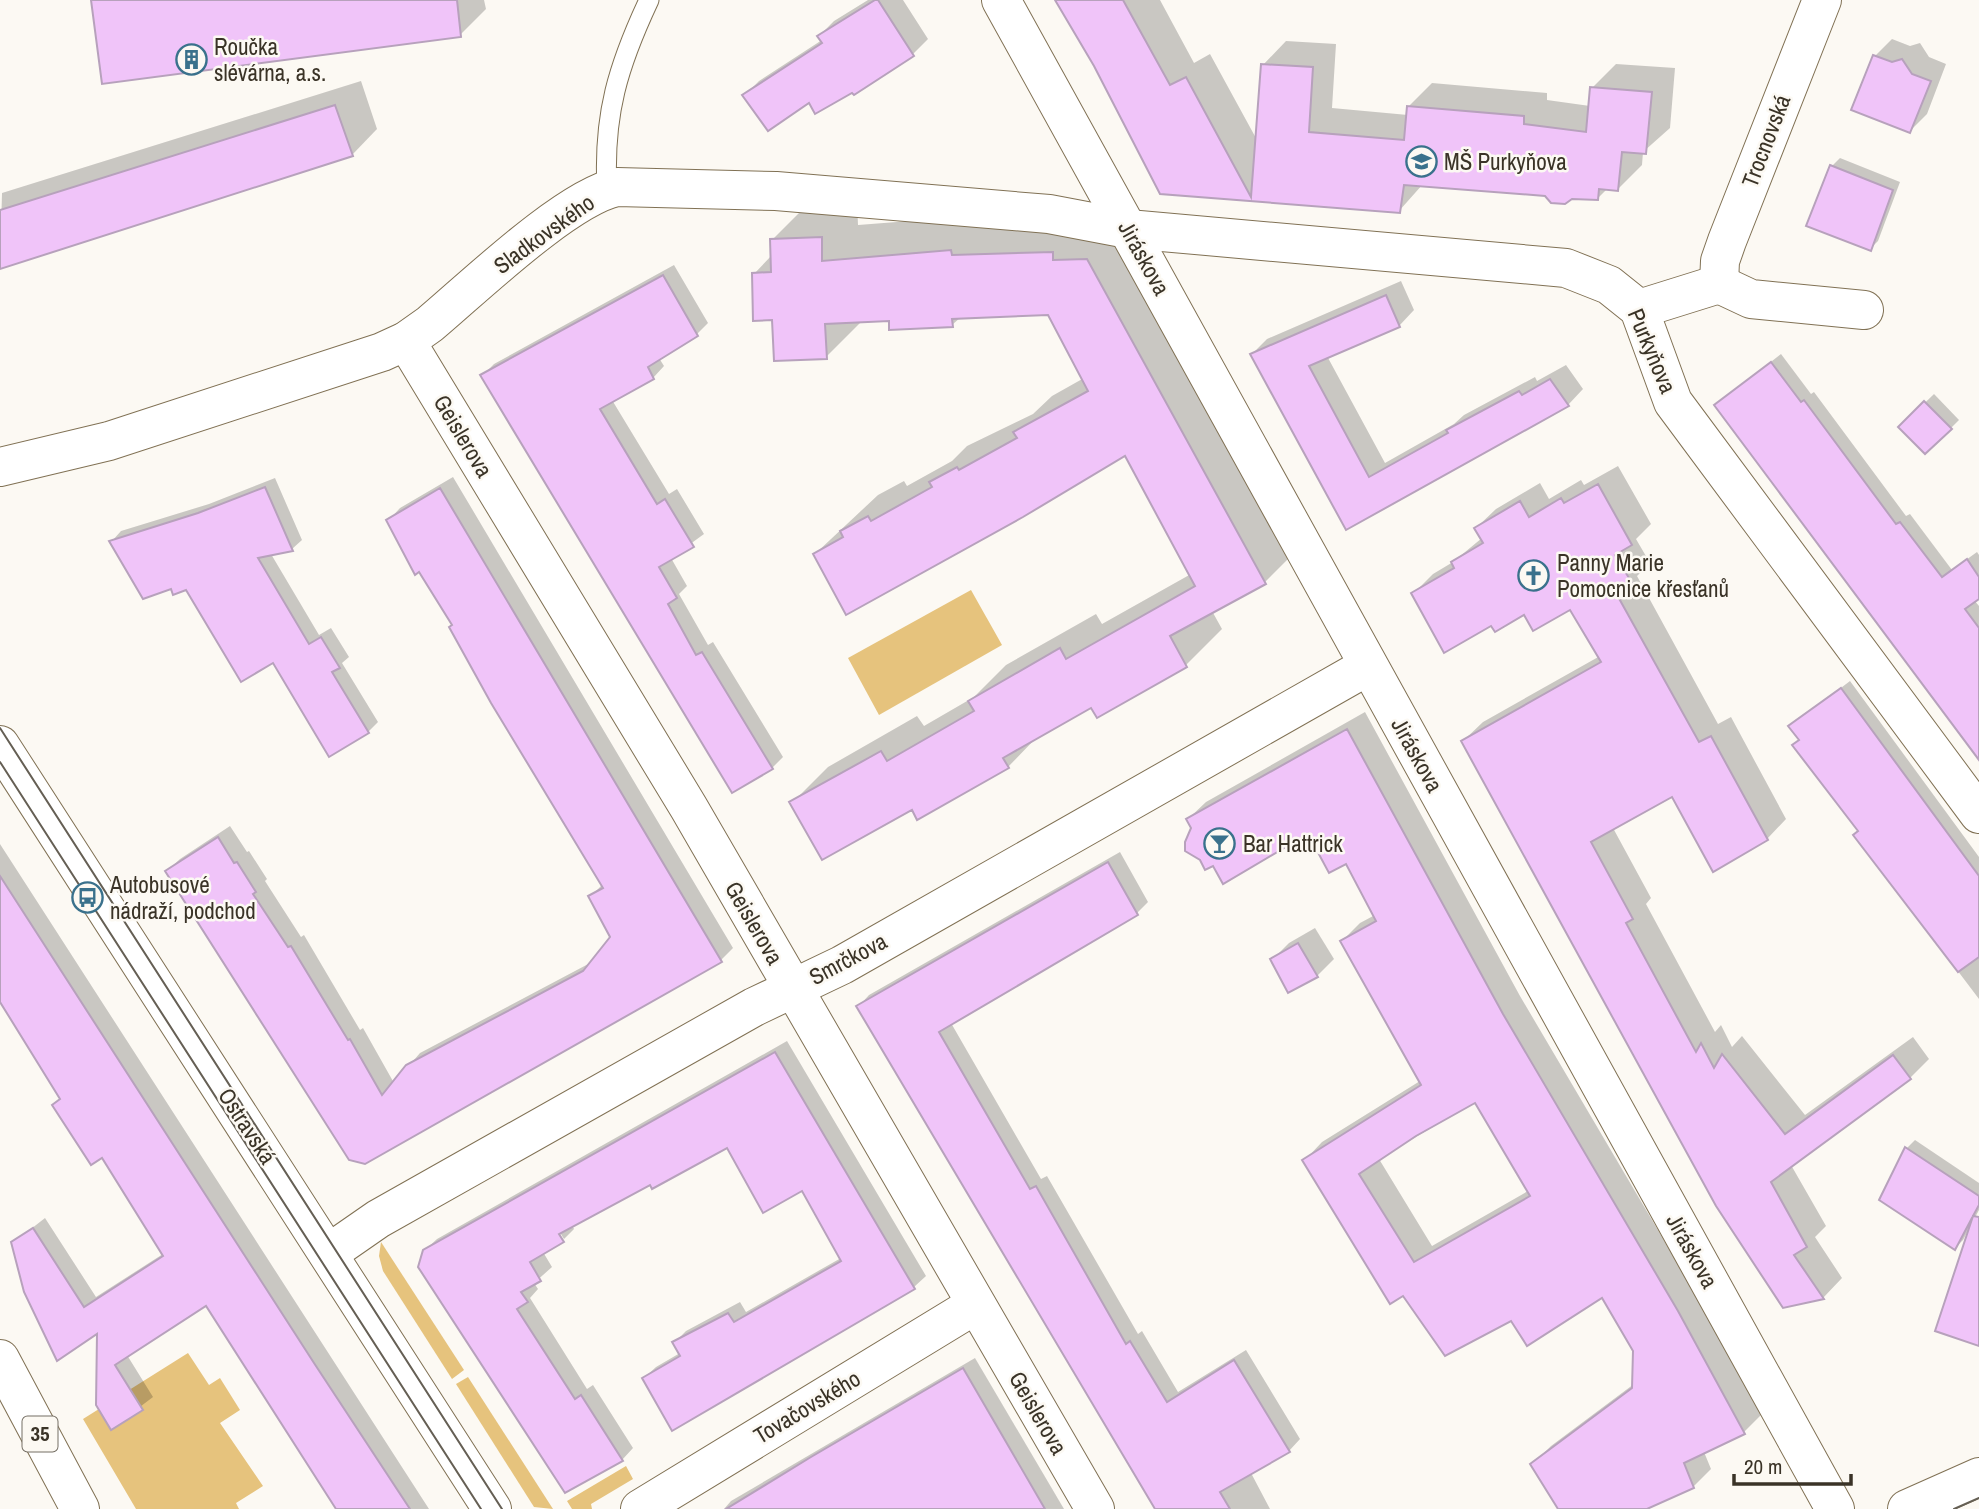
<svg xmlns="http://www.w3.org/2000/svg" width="1979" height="1509" font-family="'Archivo Narrow',sans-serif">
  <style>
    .green { fill: #e6c37d }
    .shadow { fill: #0003; fill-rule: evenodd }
    .building { fill: #f0c4f9; stroke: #b7a1bc; stroke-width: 2; fill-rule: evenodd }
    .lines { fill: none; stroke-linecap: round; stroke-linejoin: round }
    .service-casing { stroke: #807154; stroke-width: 21 }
    .minor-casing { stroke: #807154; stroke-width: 40 }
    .primary-casing { stroke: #807154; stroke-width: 40 }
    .service { stroke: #fff; stroke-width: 19 }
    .minor { stroke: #fff; stroke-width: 38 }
    .primary { stroke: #fff; stroke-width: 38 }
    .tram { stroke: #655f54; stroke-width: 2 }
    .labels { text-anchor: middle; stroke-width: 5; stroke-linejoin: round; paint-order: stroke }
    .shield { fill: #fcf9f3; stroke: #746e64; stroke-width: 2 }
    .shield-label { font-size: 21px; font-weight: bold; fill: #3a3327 }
    .poi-label { font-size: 23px; fill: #3a3327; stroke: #fcf9f3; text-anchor: start }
    .street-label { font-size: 23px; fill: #3a3327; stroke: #fcf9f3 }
  </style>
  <rect width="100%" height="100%" fill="#fcf9f3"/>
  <g class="green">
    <polygon points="971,590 1002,645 879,715 848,658"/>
    <polygon points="381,1242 464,1370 452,1379 383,1271 379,1256"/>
    <polygon points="188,1353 209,1385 220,1378 240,1410 220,1423 263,1486 236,1503 239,1509 136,1509 83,1419"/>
    <polygon points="468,1377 553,1509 534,1507 456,1384"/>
    <polygon points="626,1466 633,1479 591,1504 592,1509 572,1509 567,1501"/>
  </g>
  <g class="shadow">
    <polygon points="93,0 484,0 486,9 460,35"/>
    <polygon points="868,0 903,0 928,39 913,54 852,91 809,100 745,95 759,81 822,40 819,36 834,21"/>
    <polygon points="1059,0 1160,0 1194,63 1210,54 1257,140 1263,65 1286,41 1336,44 1332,108 1408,115 1408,107 1432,83 1547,93 1547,100 1590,106 1592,88 1616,64 1675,68 1670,128 1643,152 1642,165 1618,189 1608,188 1598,198 1423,184 1399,211 1161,193"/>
    <polygon points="1892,39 1910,46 1920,43 1929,57 1946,64 1927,114 1910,131 1875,56"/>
    <polygon points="361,81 377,129 352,155 0,267 2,193"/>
    <polygon points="1840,158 1900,182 1878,241 1870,249 1832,166"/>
    <polygon points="857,201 858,225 987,215 1123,223 1301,546 1265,582 1212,611 1222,629 1186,665 1097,716 1092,706 1038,736 1008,767 912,807 792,803 828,767 917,716 924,726 974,697 1006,665 1096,614 1102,624 1191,574 1126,453 815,554 878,495 904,481 907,486 952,461 967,446 1033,414 1052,396 1084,378 1049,313 961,317 952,325 891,319 862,321 826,357 774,318 754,274 772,255 772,240 808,204"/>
    <polygon points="674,265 708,323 697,334 659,358 664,366 653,378 612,400 669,494 677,489 704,534 671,558 687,586 679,594 708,645 713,642 783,757 772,768 483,375 494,364"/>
    <polygon points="1401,281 1414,310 1399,326 1327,356 1385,463 1454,424 1464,415 1535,377 1537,381 1566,365 1583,389 1568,405 1347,528 1252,354 1267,339"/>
    <polygon points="1781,354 1811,394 1814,392 1906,516 1910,514 1952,570 1977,552 1979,555 1979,597 1974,600 1979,606 1979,758 1716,405"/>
    <polygon points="1934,394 1959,420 1951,428 1900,427"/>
    <polygon points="1618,466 1651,524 1636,539 1650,563 1637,576 1718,724 1731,717 1786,819 1767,839 1673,795 1613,828 1651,898 1646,904 1715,1032 1721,1025 1732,1047 1742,1036 1805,1115 1913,1037 1929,1059 1910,1078 1791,1165 1826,1226 1815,1237 1842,1278 1823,1298 1784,1306 1463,741 1483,722 1600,656 1570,607 1524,613 1491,623 1414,593 1433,574 1453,562 1482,538 1476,528 1496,509 1540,483 1549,499 1581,480 1584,485"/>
    <polygon points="453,477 733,948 721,960 364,1162 167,871 180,859 230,826 247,852 249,851 267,879 265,881 301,937 304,935 360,1030 363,1028 394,1083 420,1053 592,962 612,938 590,897 603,884 454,624 388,521 400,508"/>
    <polygon points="275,478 302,540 292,549 271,554 319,635 331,628 349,657 342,663 378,722 368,732 274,660 187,588 172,587 112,541 121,531 209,504"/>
    <polygon points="1850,681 1979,857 1979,999 1855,835 1860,830 1791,726"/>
    <path d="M1365 712 1520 996 1695 1293 1761 1415 1743 1433 1704 1452 1711 1469 1693 1487 1642 1509H1560L1533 1464 1551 1446 1634 1384V1350L1603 1296 1512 1319 1446 1354 1305 1160 1322 1142 1420 1081 1342 941 1360 923 1375 915 1346 861 1308 832 1193 828 1188 819 1206 802ZM1476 1101 1528 1191 1432 1246 1379 1159Z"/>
    <polygon points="0,844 429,1509 338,1509 206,1304 127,1355 153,1397 112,1428 99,1331 13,1243 45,1218 96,1297 163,1254 102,1155 54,1105 61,1098 0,1000"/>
    <polygon points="1120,852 1148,902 1137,913 951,1023 1041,1179 1047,1176 1138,1334 1142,1331 1178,1392 1246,1350 1300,1439 1289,1451 1251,1473 1270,1509 1155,1509 858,1007 869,995"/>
    <polygon points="1315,928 1334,959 1317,976 1272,960 1289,943"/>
    <polygon points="787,1041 926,1276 914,1287 672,1429 644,1378 656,1367 680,1353 674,1343 686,1331 740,1302 746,1312 841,1258 802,1189 728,1145 650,1182 572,1225 574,1229 564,1239 556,1226 560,1240 563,1240 543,1252 552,1267 534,1283 538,1289 530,1298 587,1389 593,1385 633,1448 622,1460 424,1251 437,1239"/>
    <polygon points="1915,1140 1979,1183 1979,1210 1963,1240 1955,1248 1907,1148"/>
    <polygon points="975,1358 1064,1509 724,1509 731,1501"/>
  </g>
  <g class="building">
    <polygon points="91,0 457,0 461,37 102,84"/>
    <polygon points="875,0 878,0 914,56 854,95 852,93 815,114 809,103 768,131 742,95 822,43 817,36"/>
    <polygon points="1055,0 1123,0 1170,85 1186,77 1251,197 1261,64 1313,67 1309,132 1404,140 1407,106 1524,116 1524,124 1586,132 1590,87 1652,92 1646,154 1622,152 1618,191 1599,189 1598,200 1572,199 1565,204 1551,203 1545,196 1404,185 1400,213 1160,194 1094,66"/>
    <polygon points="1873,55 1892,62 1902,59 1912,74 1931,81 1910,133 1851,110"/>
    <polygon points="335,105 353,156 0,269 0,210"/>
    <polygon points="1830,165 1893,190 1871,251 1806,226"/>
    <polygon points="822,237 822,261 951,250 952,255 1053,252 1053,260 1087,259 1266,584 1170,636 1187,667 1097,718 1091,708 1003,758 1009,768 917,820 912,810 822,860 789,802 881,751 887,761 974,711 968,701 1060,648 1066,659 1195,586 1125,456 1023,517 846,615 813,554 843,537 840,531 868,516 871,521 932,487 929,482 957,467 959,470 1017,438 1013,432 1088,391 1048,315 952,319 953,327 889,330 889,321 825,324 827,359 774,361 772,320 753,321 752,273 771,272 770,239"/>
    <polygon points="663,275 698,336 648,367 654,379 600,409 657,504 665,499 694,547 659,567 677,598 668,604 696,655 702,652 773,769 732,793 480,375"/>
    <polygon points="1386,295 1400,327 1309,366 1369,477 1448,433 1446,430 1519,391 1522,395 1550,379 1569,406 1346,530 1250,354"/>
    <polygon points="1771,362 1801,402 1804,400 1896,524 1900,522 1942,577 1967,559 1979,577 1979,599 1965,609 1979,628 1979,760 1714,405"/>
    <polygon points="1924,401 1952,429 1925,454 1898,427"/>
    <polygon points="1598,484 1632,545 1615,555 1632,583 1616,593 1699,742 1711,736 1768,840 1713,872 1672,797 1591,842 1633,919 1626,923 1696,1052 1701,1043 1714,1068 1722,1054 1785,1134 1893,1055 1911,1079 1771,1182 1807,1247 1794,1255 1824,1299 1783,1308 1716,1206 1461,741 1601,662 1570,610 1533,631 1524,615 1495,632 1491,626 1444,653 1411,593 1454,568 1451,562 1483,543 1474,528 1520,501 1529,517 1561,498 1564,503"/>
    <polygon points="265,487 293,551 258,558 309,644 321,637 340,668 332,672 369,733 329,757 273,663 241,682 186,590 173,595 171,589 143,599 109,541 198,513"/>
    <polygon points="440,488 722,962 365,1164 349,1160 165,871 218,837 234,863 237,862 256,892 253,894 288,947 291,946 348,1040 350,1039 382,1095 406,1065 583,971 610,937 588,896 603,888 491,703 449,627 452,625 419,572 415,575 386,520"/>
    <polygon points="1841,688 1979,876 1979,957 1958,972 1853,835 1858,831 1792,745 1799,740 1788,726"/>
    <path d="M1347 729 1503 1014 1678 1311 1745 1434 1684 1463 1694 1488 1647 1509H1558L1530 1464 1632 1388 1633 1351 1602 1298 1527 1346 1511 1321 1445 1356 1403 1296 1390 1304 1302 1160 1421 1085 1340 941 1376 921 1346 864 1329 873 1308 834 1223 884 1213 866 1205 870 1200 860 1185 851V842L1191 828 1186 819ZM1475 1103 1530 1196 1414 1262 1359 1174 1416 1136Z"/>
    <polygon points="1108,862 1138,915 939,1032 1030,1189 1036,1186 1126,1344 1130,1341 1167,1402 1234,1360 1290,1452 1220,1492 1230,1509 1155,1509 856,1006"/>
    <polygon points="0,876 314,1363 410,1509 336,1509 206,1306 115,1365 143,1410 111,1430 96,1405 97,1334 57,1361 24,1292 11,1242 33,1228 84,1307 163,1256 102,1158 91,1165 52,1105 60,1099 0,1002"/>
    <polygon points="1298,943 1318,977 1288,993 1270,959"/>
    <polygon points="775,1052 915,1289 672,1431 642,1378 680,1356 672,1342 728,1313 734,1322 841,1261 802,1191 763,1213 727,1148 652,1189 650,1185 559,1234 564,1242 530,1262 541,1281 521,1292 528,1302 517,1309 575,1399 581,1395 623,1461 565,1493 418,1267 423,1250"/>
    <polygon points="1905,1147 1979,1196 1979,1205 1973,1216 1979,1217 1979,1346 1935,1331 1973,1216 1955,1250 1879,1200"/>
    <polygon points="963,1368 1045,1509 726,1509 811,1457"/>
  </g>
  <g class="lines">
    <defs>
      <path id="service" d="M607 189C603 115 618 66 649 0"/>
      <g id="minor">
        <polyline points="1001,0 1835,1509"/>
        <polyline points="1719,284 1751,299 1864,310"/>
        <polyline points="1639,309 1719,284 1720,261 1727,241 1822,0"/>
        <polyline points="406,341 689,808 1095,1509"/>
        <path d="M0 467 109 441 382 352 406 341 430 324C473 288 566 198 617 187L776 191 1049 214 1128 229 1566 268 1609 285 1639 309 1673 402 1979 814"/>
        <polyline points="0,745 492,1509"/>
        <polyline points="329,1253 378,1219 754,1007 842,965 1368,666"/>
        <polyline points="640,1509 975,1305"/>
      </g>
      <g id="primary">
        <polyline points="0,1359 80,1509"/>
        <polyline points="1907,1509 1979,1477"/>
      </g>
    </defs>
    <use href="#service" class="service-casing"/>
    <use href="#minor" class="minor-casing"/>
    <use href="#primary" class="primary-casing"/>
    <use href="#service" class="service"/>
    <use href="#minor" class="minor"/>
    <use href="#primary" class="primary"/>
    <g class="tram">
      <polyline points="0,728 502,1509"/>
      <polyline points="0,762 481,1509"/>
      <polyline points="1954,1509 1979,1498"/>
    </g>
  </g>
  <defs>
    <symbol id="building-ring" viewBox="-11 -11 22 22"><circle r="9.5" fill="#fcf9f3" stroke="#3a718c" stroke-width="1.5"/><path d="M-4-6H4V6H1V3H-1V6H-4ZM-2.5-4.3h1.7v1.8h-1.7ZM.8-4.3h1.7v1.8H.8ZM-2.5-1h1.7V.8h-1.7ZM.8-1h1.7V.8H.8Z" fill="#3a718c"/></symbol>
    <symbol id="school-ring" viewBox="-11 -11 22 22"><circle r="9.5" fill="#fcf9f3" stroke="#3a718c" stroke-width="1.5"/><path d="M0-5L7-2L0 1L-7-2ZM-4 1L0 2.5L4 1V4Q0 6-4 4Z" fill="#3a718c"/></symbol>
    <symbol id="church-ring" viewBox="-11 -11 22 22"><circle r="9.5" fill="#fcf9f3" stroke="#3a718c" stroke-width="1.5"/><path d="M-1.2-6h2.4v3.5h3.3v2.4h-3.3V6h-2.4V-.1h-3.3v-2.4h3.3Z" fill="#3a718c"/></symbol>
    <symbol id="bar-ring" viewBox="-11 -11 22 22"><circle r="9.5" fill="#fcf9f3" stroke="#3a718c" stroke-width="1.5"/><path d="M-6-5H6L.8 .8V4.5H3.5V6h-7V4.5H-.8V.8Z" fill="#3a718c"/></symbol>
    <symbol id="bus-ring" viewBox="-11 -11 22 22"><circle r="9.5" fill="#fcf9f3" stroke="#3a718c" stroke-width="1.5"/><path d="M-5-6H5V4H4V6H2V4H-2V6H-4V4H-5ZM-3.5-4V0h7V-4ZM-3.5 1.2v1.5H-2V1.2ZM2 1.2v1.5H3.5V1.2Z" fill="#3a718c"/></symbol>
  </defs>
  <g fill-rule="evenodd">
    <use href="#building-ring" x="174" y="42" width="35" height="35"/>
    <use href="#school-ring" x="1404" y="144" width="35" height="35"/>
    <use href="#church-ring" x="1516" y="558" width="35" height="35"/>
    <use href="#bar-ring" x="1202" y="826" width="35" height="35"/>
    <use href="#bus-ring" x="70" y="880" width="35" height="35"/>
  </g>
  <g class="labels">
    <rect class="shield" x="22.5" y="1416.5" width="35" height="35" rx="5"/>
    <g class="shield-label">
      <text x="40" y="1441">35</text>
    </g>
    <g class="poi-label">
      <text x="214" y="55">Roučka<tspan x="214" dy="26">slévárna, a.s.</tspan></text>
      <text x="1444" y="170">MŠ Purkyňova</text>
      <text x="1557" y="571">Panny Marie<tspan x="1557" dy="26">Pomocnice křesťanů</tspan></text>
      <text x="1243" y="852">Bar Hattrick</text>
      <text x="110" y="893">Autobusové<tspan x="110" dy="26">nádraží, podchod</tspan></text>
    </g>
    <g class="street-label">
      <text transform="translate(1766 141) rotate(-69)" y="8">Trocnovská</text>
      <text transform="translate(544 234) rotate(-36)" y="8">Sladkovského</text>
      <text transform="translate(1144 258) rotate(61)" y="8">Jiráskova</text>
      <text transform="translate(1652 351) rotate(67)" y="8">Purkyňova</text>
      <text transform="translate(463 436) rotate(59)" y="8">Geislerova</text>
      <text transform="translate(1417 755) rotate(61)" y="8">Jiráskova</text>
      <text transform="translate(754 923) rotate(60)" y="8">Geislerova</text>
      <text transform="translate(848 959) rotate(-28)" y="8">Smrčkova</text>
      <text transform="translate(247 1126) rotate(57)" y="8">Ostravská</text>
      <text transform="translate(1692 1251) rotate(61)" y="8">Jiráskova</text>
      <text transform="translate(807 1407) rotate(-31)" y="8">Tovačovského</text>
      <text transform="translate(1038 1413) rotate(60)" y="8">Geislerova</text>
    </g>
  </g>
  <path d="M1734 1474v10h117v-10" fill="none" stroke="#3a3327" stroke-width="3.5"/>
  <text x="1744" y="1474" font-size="21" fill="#3a3327" stroke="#fcf9f3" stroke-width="5" paint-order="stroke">20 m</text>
</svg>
